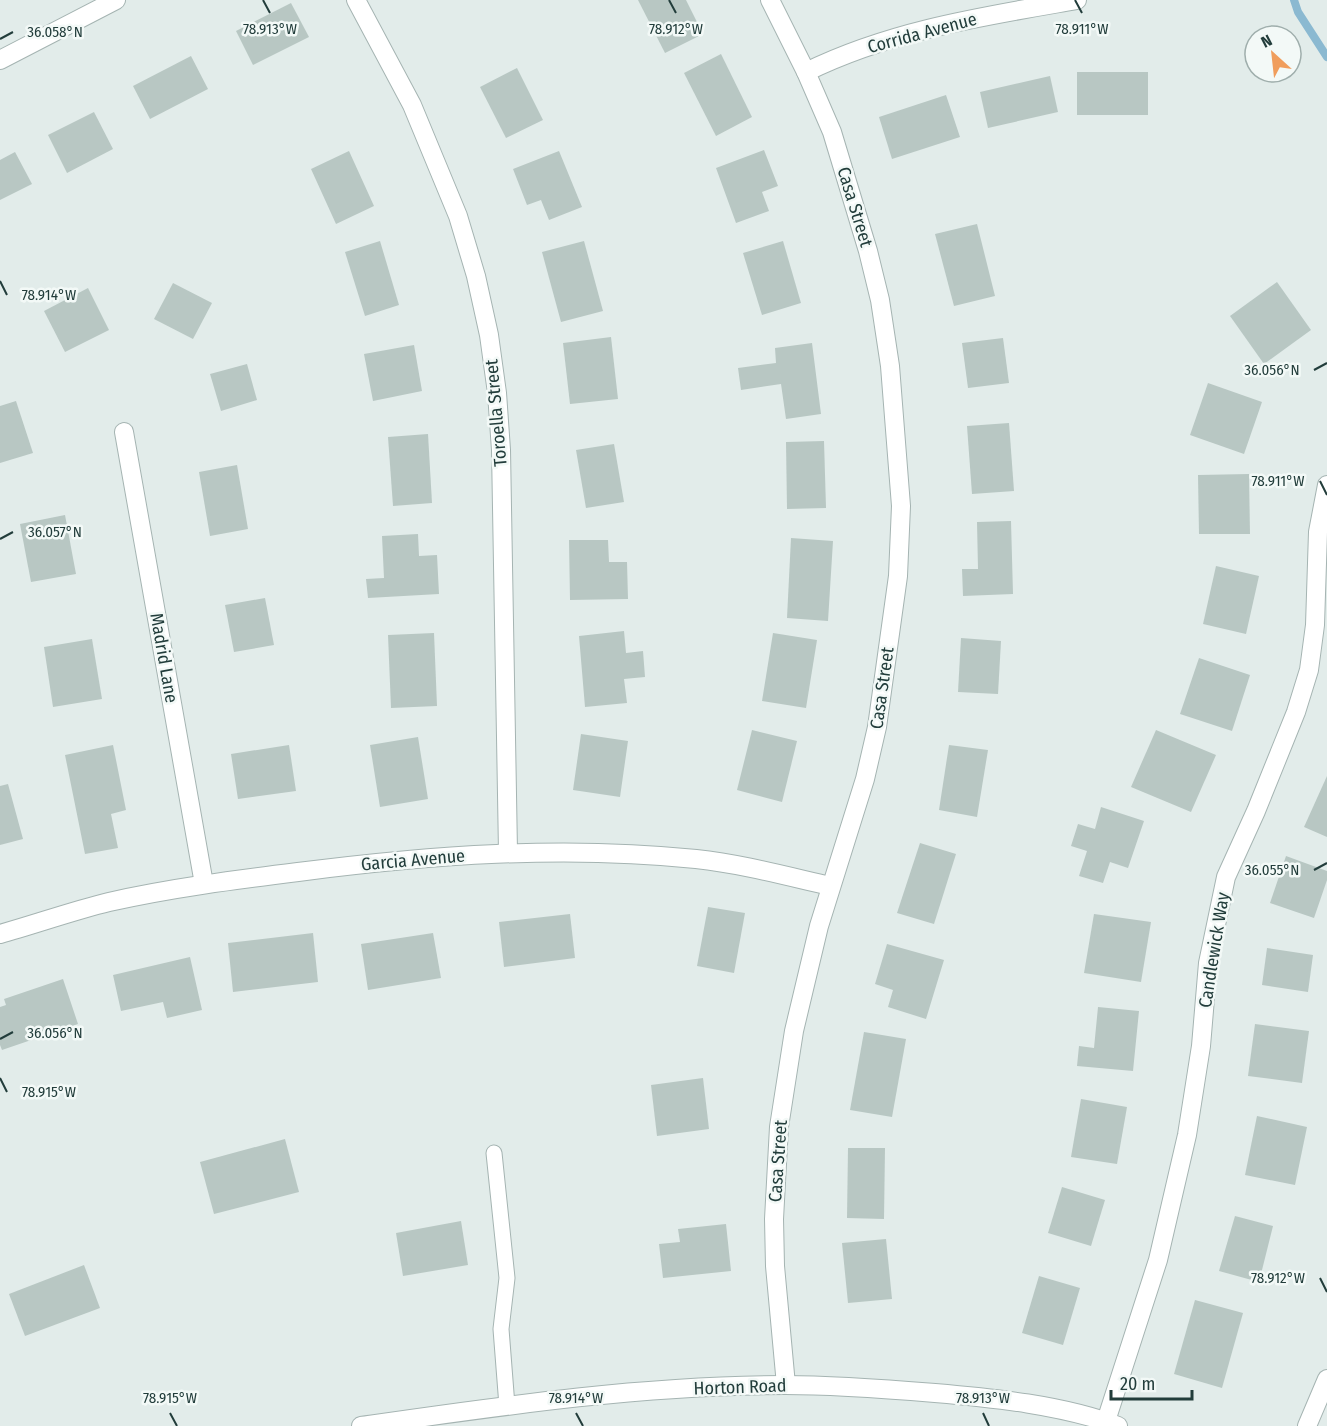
<svg xmlns="http://www.w3.org/2000/svg" width="1327" height="1426" font-family="'Fira Sans Condensed',sans-serif">
  <style>
    .lines { fill: none; stroke-linecap: round; stroke-linejoin: round }
    .stream { stroke: #8bb9d1; stroke-width: 8 }
    .building { fill: #b8c7c3 }
    .service-casing { stroke: #a5b4b2; stroke-width: 17 }
    .minor-casing { stroke: #a5b4b2; stroke-width: 20 }
    .tertiary-casing { stroke: #a5b4b2; stroke-width: 20 }
    .service { stroke: #fff; stroke-width: 15 }
    .minor { stroke: #fff; stroke-width: 18 }
    .tertiary { stroke: #fff; stroke-width: 18 }
    .ticks { fill: none; stroke: #223d3b; stroke-width: 2 }
    .labels { text-anchor: middle; stroke-width: 5; stroke-linejoin: round; paint-order: stroke }
    .street-label { font-size: 18px; fill: #223d3b; stroke: #f3f9f7 }
    .ticks-label { font-size: 15px; text-anchor: middle; fill: #223d3b; stroke: #f3f9f7; stroke-width: 5; stroke-linejoin: round; paint-order: stroke }
  </style>
  <rect width="100%" height="100%" fill="#e2ecea"/>
  <g class="lines">
    <polyline class="stream" points="1294,0 1298,12 1327,57"/>
  </g>
  <g class="building">
    <polygon points="638,0 686,0 703,34 665,53"/>
    <polygon points="291,3 309,37 253,65 236,31"/>
    <polygon points="721,54 752,117 716,136 684,73"/>
    <polygon points="191,56 208,89 150,119 133,86"/>
    <polygon points="517,68 543,120 506,138 480,87"/>
    <rect x="1077" y="72" width="71" height="43"/>
    <polygon points="1050,76 1058,112 988,128 980,92"/>
    <polygon points="946,95 960,137 892,159 879,117"/>
    <polygon points="94,112 113,149 67,173 48,135"/>
    <polygon points="764,150 778,186 762,192 769,211 736,223 716,168"/>
    <polygon points="349,151 374,206 336,224 311,169"/>
    <polygon points="559,151 582,207 549,220 541,200 527,205 513,169"/>
    <polygon points="15,152 32,184 0,200 0,160"/>
    <polygon points="977,224 995,296 954,306 935,234"/>
    <polygon points="380,241 399,305 365,316 345,252"/>
    <polygon points="584,241 603,311 561,322 542,252"/>
    <polygon points="783,241 801,303 762,315 743,253"/>
    <polygon points="1277,282 1311,330 1264,364 1230,316"/>
    <polygon points="173,283 212,303 193,339 154,319"/>
    <polygon points="88,288 109,330 65,352 44,311"/>
    <polygon points="611,337 618,399 570,404 563,343"/>
    <polygon points="1003,338 1009,383 968,388 962,343"/>
    <polygon points="812,343 821,414 786,419 781,384 741,390 738,368 776,363 775,348"/>
    <polygon points="414,345 422,391 373,401 364,354"/>
    <polygon points="247,364 257,400 221,411 210,374"/>
    <polygon points="1208,383 1262,402 1244,454 1190,435"/>
    <polygon points="16,401 33,453 0,463 0,406"/>
    <polygon points="1009,423 1014,491 972,494 967,426"/>
    <polygon points="428,434 432,503 393,506 388,437"/>
    <polygon points="824,441 826,508 787,509 786,442"/>
    <polygon points="614,444 624,502 586,508 576,450"/>
    <polygon points="237,465 248,529 210,536 199,472"/>
    <polygon points="1249,474 1250,534 1199,534 1198,475"/>
    <polygon points="65,515 76,574 31,582 20,524"/>
    <polygon points="1011,521 1013,594 963,596 962,569 978,569 977,522"/>
    <polygon points="418,534 419,556 437,555 439,594 368,598 366,579 384,578 382,536"/>
    <polygon points="791,538 833,541 828,621 787,618"/>
    <polygon points="569,540 608,540 609,562 627,562 628,599 570,600"/>
    <polygon points="1216,566 1259,576 1246,634 1203,624"/>
    <polygon points="265,598 274,645 234,652 225,605"/>
    <polygon points="624,631 626,653 643,651 645,677 624,679 627,703 585,707 579,636"/>
    <polygon points="434,633 437,706 391,708 388,635"/>
    <polygon points="773,633 817,640 806,708 762,701"/>
    <polygon points="961,638 1001,641 998,694 958,692"/>
    <polygon points="92,639 102,699 53,707 44,647"/>
    <polygon points="1199,658 1250,675 1232,731 1180,714"/>
    <polygon points="752,730 797,741 782,802 737,790"/>
    <polygon points="1156,730 1216,755 1191,812 1131,787"/>
    <polygon points="581,734 628,741 620,797 573,790"/>
    <polygon points="418,737 428,799 380,807 370,745"/>
    <polygon points="113,745 126,810 111,814 118,848 85,854 65,755"/>
    <polygon points="289,745 296,791 238,799 231,754"/>
    <polygon points="949,745 988,750 977,817 939,810"/>
    <polygon points="1327,776 1327,837 1304,827"/>
    <polygon points="8,784 23,839 0,845 0,786"/>
    <polygon points="1101,807 1144,821 1128,868 1110,862 1103,883 1079,876 1087,851 1071,846 1078,824 1095,829"/>
    <polygon points="920,843 956,854 934,924 897,913"/>
    <polygon points="1286,856 1327,871 1327,880 1314,918 1270,903"/>
    <polygon points="708,907 745,913 734,973 697,966"/>
    <polygon points="570,914 575,958 504,967 499,922"/>
    <polygon points="1094,914 1151,922 1141,982 1084,973"/>
    <polygon points="313,933 318,982 233,992 228,943"/>
    <polygon points="433,933 441,978 368,990 361,944"/>
    <polygon points="887,944 944,960 926,1019 888,1007 893,990 875,984"/>
    <polygon points="1267,948 1313,955 1308,992 1262,985"/>
    <polygon points="190,957 202,1010 167,1018 163,1002 121,1011 113,975"/>
    <polygon points="63,979 78,1024 2,1050 0,1045 0,1007 6,1005 4,999"/>
    <polygon points="1098,1007 1139,1011 1133,1071 1077,1066 1079,1046 1094,1048"/>
    <polygon points="1255,1024 1309,1031 1302,1083 1248,1076"/>
    <polygon points="864,1032 906,1039 892,1117 850,1110"/>
    <polygon points="703,1078 709,1129 657,1136 651,1085"/>
    <polygon points="1081,1099 1127,1107 1117,1164 1071,1157"/>
    <polygon points="1257,1116 1307,1127 1295,1185 1245,1175"/>
    <polygon points="285,1139 299,1192 214,1214 200,1162"/>
    <polygon points="848,1148 885,1148 884,1219 847,1218"/>
    <polygon points="1062,1187 1105,1200 1091,1246 1048,1233"/>
    <polygon points="1235,1216 1273,1226 1259,1282 1219,1271"/>
    <polygon points="461,1221 468,1265 403,1276 396,1233"/>
    <polygon points="726,1224 731,1271 663,1278 659,1244 680,1242 678,1229"/>
    <polygon points="886,1239 892,1299 848,1303 842,1243"/>
    <polygon points="84,1265 100,1308 25,1336 9,1294"/>
    <polygon points="1039,1276 1080,1288 1063,1345 1022,1333"/>
    <polygon points="1195,1300 1243,1313 1222,1388 1174,1374"/>
  </g>
  <g class="lines">
    <defs>
      <polyline id="service" points="494,1153 507,1278 501,1329 507,1406"/>
      <g id="minor">
        <polyline points="356,0 412,105 458,216 476,276 489,335 497,393 501,450 508,852"/>
        <polyline points="770,0 806,72 832,132 868,251 880,300 890,366 901,506 898,576 877,727 865,779 819,926 794,1031 779,1127 774,1219 775,1266 786,1385"/>
        <polyline points="0,60 116,0"/>
        <path d="M806 72C891 30 985 16 1077 0"/>
        <polyline points="124,432 204,884"/>
        <path d="M0 934C36 924 72 911 109 902 171 888 234 880 298 872 430 855 563 845 696 859 742 864 786 876 830 886"/>
        <polyline points="1106,1421 1158,1260 1187,1135 1201,1046 1208,963 1226,877 1256,811 1296,712 1309,670 1315,625 1318,532 1327,485"/>
        <polyline points="1307,1426 1327,1379"/>
      </g>
      <path id="tertiary" d="M361 1426C501 1406 644 1385 785 1385 835 1385 886 1389 935 1393 993 1398 1063 1405 1118 1426"/>
    </defs>
    <use href="#service" class="service-casing"/>
    <use href="#minor" class="minor-casing"/>
    <use href="#tertiary" class="tertiary-casing"/>
    <use href="#service" class="service"/>
    <use href="#minor" class="minor"/>
    <use href="#tertiary" class="tertiary"/>
  </g>
  <path class="ticks" d="M263 0 270 13M669 0 676 13M1075 0 1082 13M0 39 13 32M0 281 7 295M1314 370 1327 363M1320 481 1327 495M0 539 13 532M1314 870 1327 863M0 1039 13 1032M0 1078 7 1092M1320 1278 1327 1292M170 1413 177 1426M576 1413 583 1426M983 1413 989 1426"/>
  <g class="labels">
    <g class="street-label">
      <text transform="translate(922 33) rotate(-15)" y="6">Corrida Avenue</text>
      <text transform="translate(855 207) rotate(73)" y="6">Casa Street</text>
      <text transform="translate(496 413) rotate(-95)" y="6">Toroella Street</text>
      <text transform="translate(164 658) rotate(80)" y="6">Madrid Lane</text>
      <text transform="translate(882 688) rotate(-82)" y="6">Casa Street</text>
      <text transform="translate(413 860) rotate(-5)" y="6">Garcia Avenue</text>
      <text transform="translate(1214 950) rotate(-81)" y="6">Candlewick Way</text>
      <text transform="translate(778 1161) rotate(-86)" y="6">Casa Street</text>
      <text transform="translate(740 1387) rotate(-2)" y="6">Horton Road</text>
    </g>
  </g>
  <g class="ticks-label">
    <text x="270" y="34">78.913°W</text>
    <text x="676" y="34">78.912°W</text>
    <text x="1082" y="34">78.911°W</text>
    <text x="55" y="37">36.058°N</text>
    <text x="49" y="300">78.914°W</text>
    <text x="1272" y="375">36.056°N</text>
    <text x="1278" y="486">78.911°W</text>
    <text x="55" y="537">36.057°N</text>
    <text x="1272" y="875">36.055°N</text>
    <text x="55" y="1038">36.056°N</text>
    <text x="49" y="1097">78.915°W</text>
    <text x="1278" y="1283">78.912°W</text>
    <text x="170" y="1403">78.915°W</text>
    <text x="576" y="1403">78.914°W</text>
    <text x="983" y="1403">78.913°W</text>
  </g>
  <g transform="translate(1273 54) rotate(333)"><circle r="28" fill="#f3f9f7" stroke="#9faeac" stroke-width="1.5"/>
  <path d="M0-4.5L10 22L0 15L-10 22Z" fill="#f09d5c"/>
  <text y="-9" font-size="16" font-weight="bold" text-anchor="middle" fill="#223d3b">N</text>
  </g>
  <path d="M1111 1390v9h81v-9" fill="none" stroke="#223d3b" stroke-width="3"/>
  <text x="1120" y="1390" font-size="18" fill="#223d3b" stroke="#f3f9f7" stroke-width="4.5" paint-order="stroke">20 m</text>
</svg>
